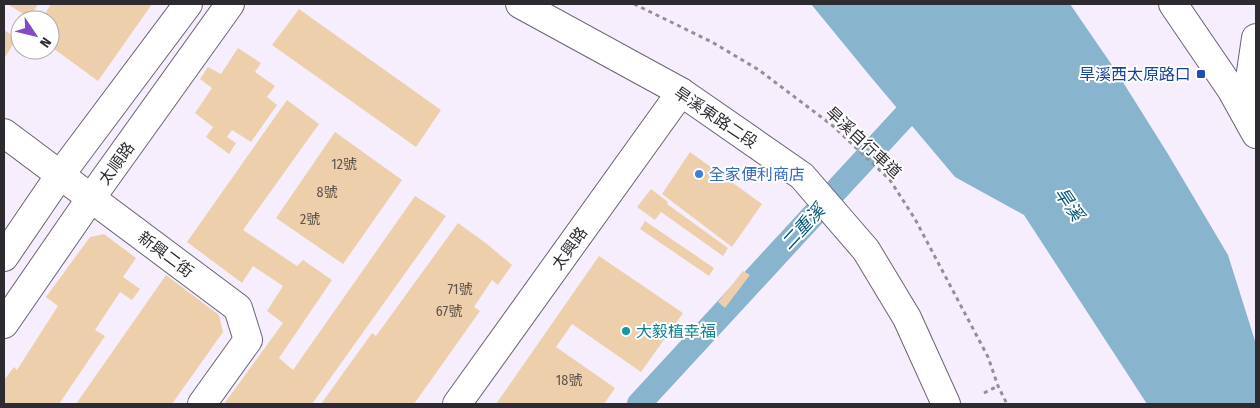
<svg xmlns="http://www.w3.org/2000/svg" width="1260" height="408" font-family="'Fira Sans Condensed','Noto Sans TC',sans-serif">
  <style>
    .water { fill: #89b4cd }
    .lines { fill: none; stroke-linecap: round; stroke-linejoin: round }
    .canal { stroke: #89b4cd; stroke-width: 24 }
    .building { fill: #edcfab }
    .minor-casing { stroke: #6a6370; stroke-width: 30 }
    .path { stroke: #948e99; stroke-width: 3; stroke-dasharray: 4 4; stroke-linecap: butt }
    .minor { stroke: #fff; stroke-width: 28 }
    .transit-dot { fill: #1a4fb4; stroke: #fff; stroke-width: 2 }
    .shop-dot { fill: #3f7fe0; stroke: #fff; stroke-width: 2 }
    .culture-dot { fill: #0f9aa8; stroke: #fff; stroke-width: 2 }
    .labels { text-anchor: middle; stroke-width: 4; stroke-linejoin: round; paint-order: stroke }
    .number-label { font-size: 14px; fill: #5d534f }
    .transit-label { font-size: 16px; fill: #164399; stroke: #fff; text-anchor: end }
    .street-label { font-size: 16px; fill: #2d2a30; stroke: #fff }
    .shop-label { font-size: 16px; fill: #366cbe; stroke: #fff; text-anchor: start }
    .culture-label { font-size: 16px; fill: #0d838f; stroke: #fff; text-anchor: start }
    .water-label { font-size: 18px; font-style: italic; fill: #055879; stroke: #fff }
  </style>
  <rect width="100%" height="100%" fill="#f7eefd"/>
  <polygon class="water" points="811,4 1070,4 1116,71 1168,154 1228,255 1256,344 1256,404 1147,404 1024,215 955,177 870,76"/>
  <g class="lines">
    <polyline class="canal" points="639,404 926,93"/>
  </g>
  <g class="building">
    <polygon points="7,4 38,4 30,18"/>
    <polygon points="51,4 152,4 98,81 50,46 50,20 41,20"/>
    <polygon points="299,9 441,110 416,147 272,45"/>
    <polygon points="4,30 17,38 4,59"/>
    <polygon points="238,48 261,63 255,72 275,86 267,97 277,105 251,142 232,130 227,137 236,143 229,154 206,137 213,127 195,113 212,88 200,79 208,67 221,74"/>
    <polygon points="287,100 319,124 243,230 297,266 303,260 332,280 279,358 293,370 415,196 446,216 312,404 224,404 283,323 267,311 283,286 253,266 242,283 187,242"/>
    <polygon points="335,132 402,180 343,264 276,218"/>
    <polygon points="690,152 762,204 732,247 662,194"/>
    <polygon points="651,189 668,202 667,204 728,248 723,256 661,212 655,220 637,207"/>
    <polygon points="645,221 714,268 709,276 640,229"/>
    <polygon points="458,223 487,244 512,265 498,285 492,280 474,307 480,311 414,404 321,404 372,333 376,336"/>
    <polygon points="104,234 136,258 123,277 140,289 132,300 120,292 95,330 105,336 59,404 4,404 4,380 14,367 17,370 58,306 46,297 90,237"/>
    <polygon points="599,256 683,313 641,372 572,324 556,347 615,388 604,404 496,404"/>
    <polygon points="743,271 750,275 725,308 718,302"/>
    <polygon points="166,275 219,315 223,332 172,404 76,404"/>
  </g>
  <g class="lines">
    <defs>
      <g id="minor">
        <polyline points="520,4 681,92 802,176 866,250 907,318 946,404"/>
        <polyline points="1173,4 1231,89 1256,134"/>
        <polyline points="1245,113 1256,38"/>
        <polyline points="4,133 238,308 248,340 202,404"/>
        <polyline points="4,257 60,175 188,4"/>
        <polyline points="4,324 91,198 230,4"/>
        <polyline points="457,404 681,92"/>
      </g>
    </defs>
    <use href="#minor" class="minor-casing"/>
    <g class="path">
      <polyline points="634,4 712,42 759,70 833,126 890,180 915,219 988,357 998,386 1007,404"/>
      <polyline points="984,393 998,386"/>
    </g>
    <use href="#minor" class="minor"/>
  </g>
  <rect class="transit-dot" x="1196" y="69" width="10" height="10" rx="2.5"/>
  <circle class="shop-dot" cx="699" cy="174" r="5"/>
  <circle class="culture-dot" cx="626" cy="331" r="5"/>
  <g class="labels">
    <g class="number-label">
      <text x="344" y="169">12號</text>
      <text x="327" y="197">8號</text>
      <text x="310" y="224">2號</text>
      <text x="460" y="294">71號</text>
      <text x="449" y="316">67號</text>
      <text x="569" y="385">18號</text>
    </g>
    <g class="transit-label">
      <text x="1191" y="80">旱溪西太原路口</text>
    </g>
    <g class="street-label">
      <text transform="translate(716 117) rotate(34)" y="6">旱溪東路二段</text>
      <text transform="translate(864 142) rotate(43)" y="6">旱溪自行車道</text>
      <text transform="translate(116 163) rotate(-54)" y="6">太順路</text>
      <text transform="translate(569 248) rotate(-54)" y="6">太興路</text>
      <text transform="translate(166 254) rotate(37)" y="6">新興二街</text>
    </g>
    <g class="shop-label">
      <text x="709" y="180">全家便利商店</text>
    </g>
    <g class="culture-label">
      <text x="636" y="337">大毅植幸福</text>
    </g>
    <g class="water-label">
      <text transform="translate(1069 204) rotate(56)" y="6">旱溪</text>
      <text transform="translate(803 227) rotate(-47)" y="6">二重溪</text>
    </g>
  </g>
  <rect width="1260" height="408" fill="none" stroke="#2d2a30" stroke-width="10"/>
  <g transform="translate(35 35) rotate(125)"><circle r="24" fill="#ffffff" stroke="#abaaac"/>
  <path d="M0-4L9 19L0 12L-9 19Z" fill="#824bc3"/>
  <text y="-8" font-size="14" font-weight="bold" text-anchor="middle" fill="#2d2a30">N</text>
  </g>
</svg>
